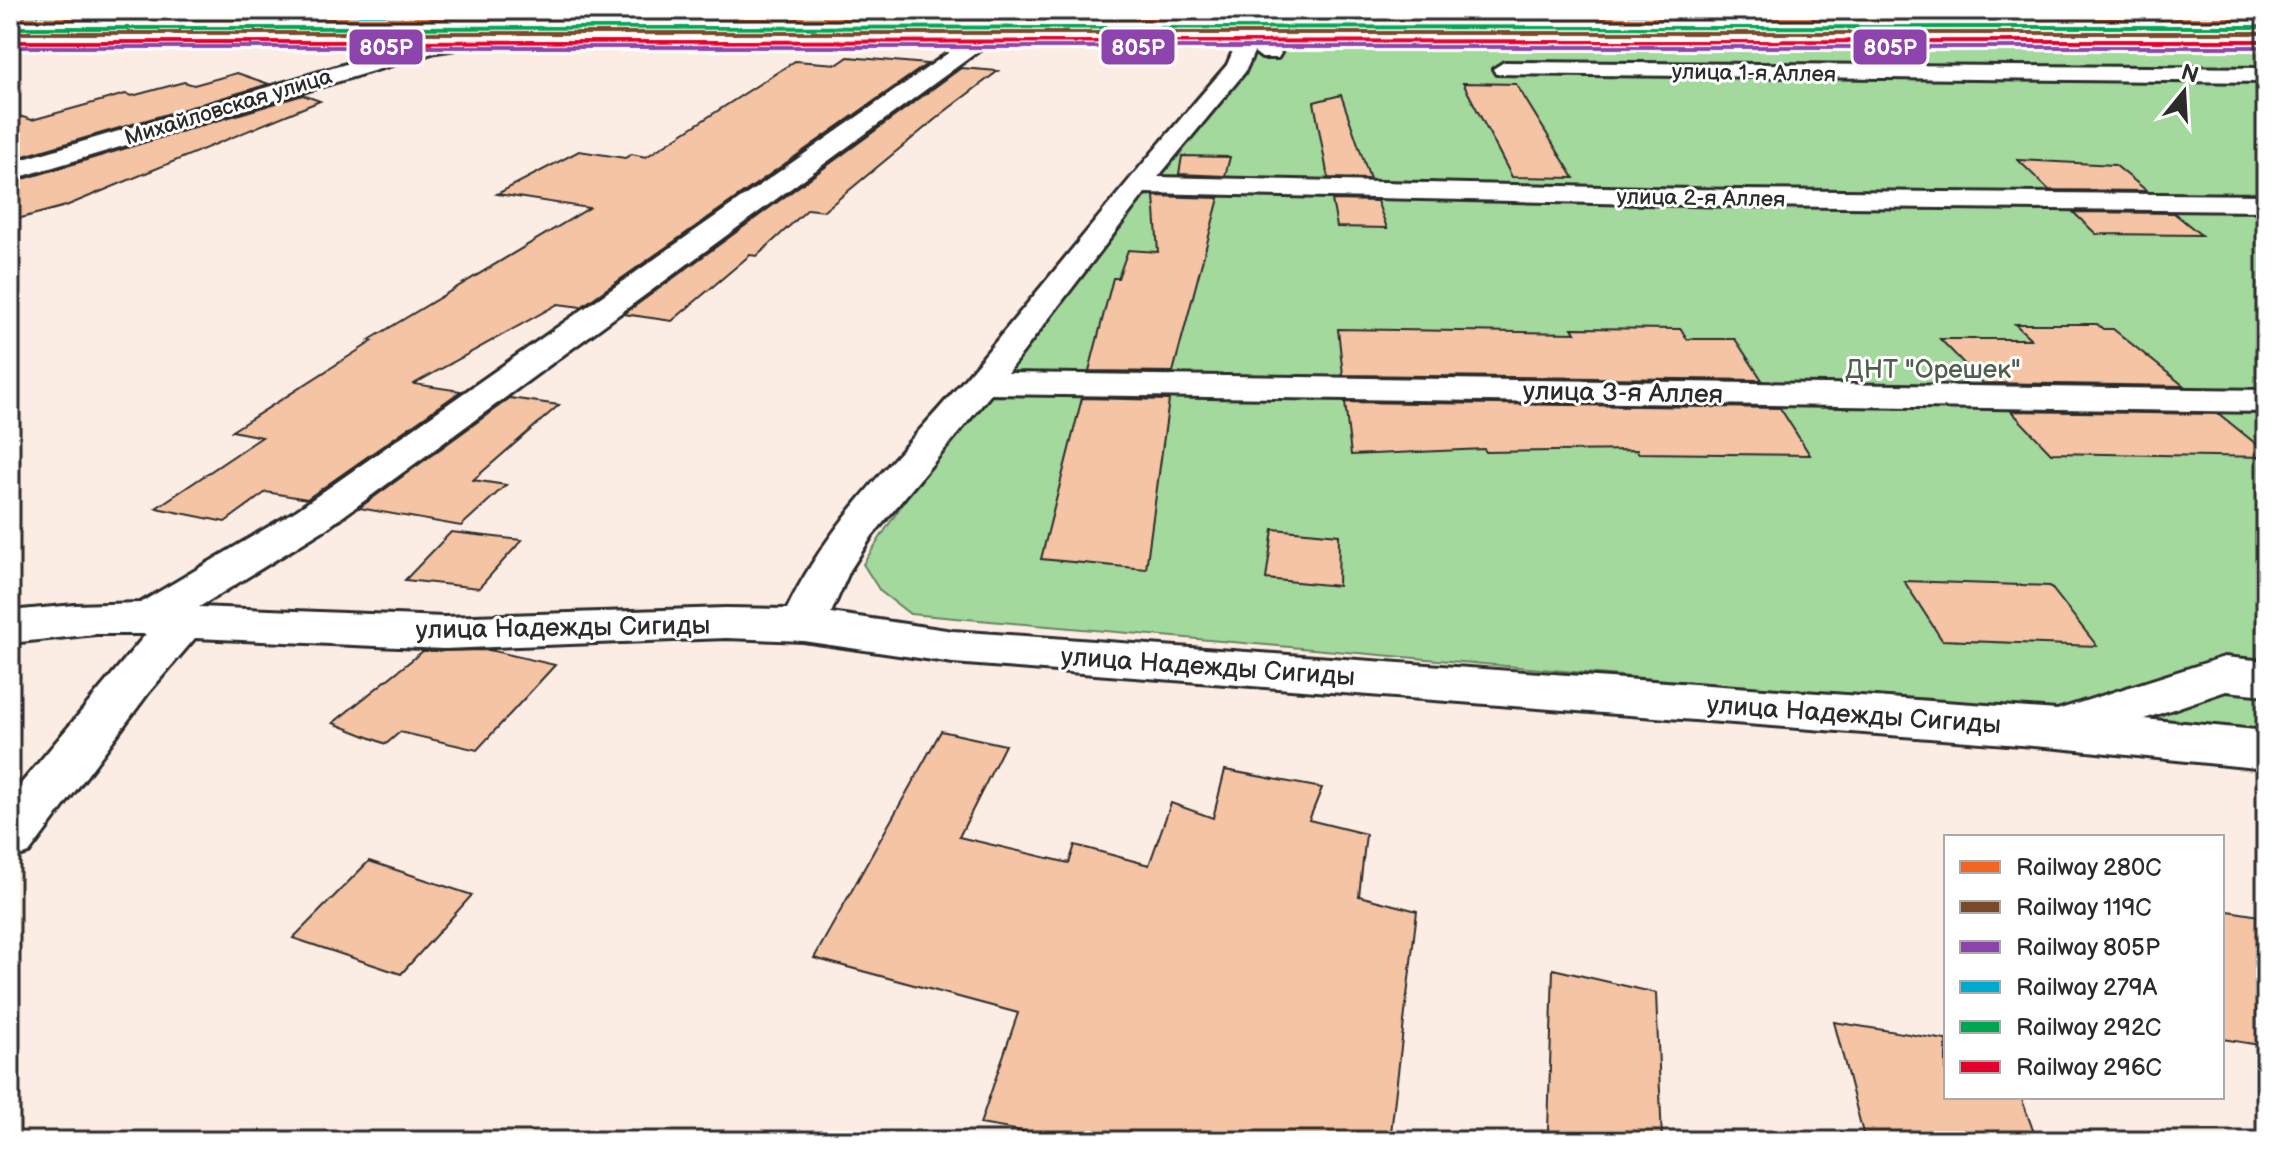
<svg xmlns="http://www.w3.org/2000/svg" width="2276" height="1151" font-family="'Balsamiq Sans',sans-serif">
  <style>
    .green { fill: #a3d99c; stroke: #678264; stroke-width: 2 }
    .building { fill: #f4c4a4; stroke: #2b2b2b; stroke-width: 2 }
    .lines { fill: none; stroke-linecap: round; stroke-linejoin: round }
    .minor-casing { stroke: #2b2b2b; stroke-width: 6 }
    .minor { fill: #fff; fill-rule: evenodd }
    .rail-1-casing { stroke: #fff; stroke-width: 6 }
    .rail-2-casing { stroke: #fff; stroke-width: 6 }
    .rail-3-casing { stroke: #fff; stroke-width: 6 }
    .rail-4-casing { stroke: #fff; stroke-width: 6 }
    .rail-5-casing { stroke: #fff; stroke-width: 6 }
    .rail-6-casing { stroke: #fff; stroke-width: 6 }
    .rail-1 { fill: #f26522; fill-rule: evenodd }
    .rail-2 { fill: #7a4b2a; fill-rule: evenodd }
    .rail-3 { fill: #8e44ad; fill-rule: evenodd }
    .rail-4 { fill: #00a9ce; fill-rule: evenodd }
    .rail-5 { fill: #00a651; fill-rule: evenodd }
    .rail-6 { fill: #e4002b; fill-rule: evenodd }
    .labels { text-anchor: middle; stroke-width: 6; stroke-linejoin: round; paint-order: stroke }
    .far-street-label { font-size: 22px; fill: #2b2b2b; stroke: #fff }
    .park-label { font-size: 26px; fill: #4f5f4d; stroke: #fff }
    .street-label { font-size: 26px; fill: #2b2b2b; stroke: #fff }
    .line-badge { stroke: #fff; stroke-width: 3 }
    .badge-label { font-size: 22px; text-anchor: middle; font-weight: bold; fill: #fff }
  </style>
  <rect width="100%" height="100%" fill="#fcede4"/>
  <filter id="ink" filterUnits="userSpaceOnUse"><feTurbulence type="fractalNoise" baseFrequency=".0125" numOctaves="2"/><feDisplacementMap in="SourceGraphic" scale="16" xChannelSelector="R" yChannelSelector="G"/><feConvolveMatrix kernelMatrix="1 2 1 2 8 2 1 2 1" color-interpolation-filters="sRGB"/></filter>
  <g filter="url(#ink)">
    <polygon class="green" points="1254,34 2266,36 2266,745 2252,731 910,614 880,591 863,564 981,383"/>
    <g class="building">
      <polygon points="848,57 927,64 581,307 558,304 414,384 461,391 307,499 266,492 225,522 156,508 262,437 232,431 373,341 369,340 589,208 497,194 579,151 625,158 632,154 646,157 795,61 838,64"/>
      <polygon points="961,68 998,71 944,112 824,211 808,209 757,256 750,255 672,321 624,314"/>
      <polygon points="237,73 269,84 10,160 10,113 32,120 125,94 132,96 184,82 194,85"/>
      <polygon points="1463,83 1516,84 1574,178 1512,177"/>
      <polygon points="303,95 320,101 66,206 10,221 10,183"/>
      <polygon points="1341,95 1370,179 1328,178 1314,102"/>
      <polygon points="1182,156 1230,157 1225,176 1179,174"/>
      <polygon points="2018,160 2115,165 2147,191 2049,190"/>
      <polygon points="1154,196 1219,198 1173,372 1089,371 1113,278 1118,278 1128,250 1158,252"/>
      <polygon points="1332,200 1377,201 1387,228 1337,227"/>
      <polygon points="2073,212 2174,213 2201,235 2096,234"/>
      <polygon points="2015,324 2097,324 2103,329 2113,329 2184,386 1983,383 1940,339 2031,339"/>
      <polygon points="1572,328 1681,329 1687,339 1735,339 1762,380 1343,375 1338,329 1575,333"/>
      <polygon points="510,398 559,405 473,480 506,485 461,526 359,508"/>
      <polygon points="1082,398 1169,400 1146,569 1041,559"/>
      <polygon points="1345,402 1780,408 1810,455 1638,453 1637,450 1486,452 1484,449 1351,455"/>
      <polygon points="2011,411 2219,414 2266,452 2266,457 2051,453"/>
      <polygon points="1273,529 1339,535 1338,586 1266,579"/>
      <polygon points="451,532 522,540 479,588 405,580"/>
      <polygon points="1904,581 2050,586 2097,646 1942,640"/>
      <polygon points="489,650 555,665 477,750 400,732 386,744 333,723 423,651"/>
      <polygon points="941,731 1005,745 959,837 1069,863 1075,845 1149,865 1171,803 1213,818 1225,770 1322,788 1309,820 1366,834 1359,896 1417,911 1390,1141 1080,1141 980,1124 1018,1013 814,958"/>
      <polygon points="369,861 472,895 401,974 293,938"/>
      <polygon points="2222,910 2266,917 2266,1046 2222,1039"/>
      <polygon points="1553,969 1656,993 1662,1141 1586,1141 1548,1131"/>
      <polygon points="1834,1022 1946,1040 1946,1097 2021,1097 2037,1141 1865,1141"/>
    </g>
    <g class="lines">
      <defs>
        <g id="minor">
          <path d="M10 31 401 37 409 38 412 43 410 46 485 33 2266 34V46L1272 44 1281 53 1278 58H1262L1254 52 1245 72 1158 177 1736 190 2266 195V211L1736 206 1145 193 1007 373 2266 390V412L991 394 872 536 850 570 831 613 953 631 2057 710 2224 657 2266 661V695L2226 691 2144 719 2266 731V769L2058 748 953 663 803 641 726 638 444 649 195 638 149 692 29 853 10 859V797L146 634H96L10 643V611L75 605 140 603 297 510 961 44 485 45 436 52 10 180V163L397 49 10 43ZM988 44H1236L1227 65C1139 166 1055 271 969 374 905 451 830 518 787 609L726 608 444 617 199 607 327 528Z"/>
          <polygon points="1504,62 2266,68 2266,82 1496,74 1493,69"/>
        </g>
      </defs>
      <use href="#minor" class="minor-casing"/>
      <use href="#minor" class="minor"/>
      <defs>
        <rect id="rail-1" x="10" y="17" width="2256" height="4"/>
        <rect id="rail-2" x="10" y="31" width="2256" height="4"/>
        <rect id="rail-3" x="10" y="45" width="2256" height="4"/>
        <polygon id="rail-4" points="2266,11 2266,15 10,16 10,12"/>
        <polygon id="rail-5" points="2266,25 2266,29 10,30 10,26"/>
        <polygon id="rail-6" points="2266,39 2266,43 10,44 10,40"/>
      </defs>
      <use href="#rail-1" class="rail-1-casing"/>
      <use href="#rail-2" class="rail-2-casing"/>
      <use href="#rail-3" class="rail-3-casing"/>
      <use href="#rail-4" class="rail-4-casing"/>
      <use href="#rail-5" class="rail-5-casing"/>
      <use href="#rail-6" class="rail-6-casing"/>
      <use href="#rail-1" class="rail-1"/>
      <use href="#rail-2" class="rail-2"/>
      <use href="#rail-3" class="rail-3"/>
      <use href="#rail-4" class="rail-4"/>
      <use href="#rail-5" class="rail-5"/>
      <use href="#rail-6" class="rail-6"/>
    </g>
  </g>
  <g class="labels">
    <g class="far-street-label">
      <text transform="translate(1754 72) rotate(1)" y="8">улица 1-я Аллея</text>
      <text transform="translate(228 106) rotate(-17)" y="8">Михайловская улица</text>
      <text transform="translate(1701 197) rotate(1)" y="8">улица 2-я Аллея</text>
    </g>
    <g class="park-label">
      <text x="1933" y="378">ДНТ "Орешек"</text>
    </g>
    <g class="street-label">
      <text transform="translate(1623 392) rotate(1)" y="9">улица 3-я Аллея</text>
      <text transform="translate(563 627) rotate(-1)" y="9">улица Надежды Сигиды</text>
      <text transform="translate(1208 666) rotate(4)" y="9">улица Надежды Сигиды</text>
      <text transform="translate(1854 714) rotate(4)" y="9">улица Надежды Сигиды</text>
    </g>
  </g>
  <g class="line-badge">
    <rect x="348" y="28" width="76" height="38" rx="8" fill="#8e44ad"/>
    <rect x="1100" y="28" width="76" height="38" rx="8" fill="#8e44ad"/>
    <rect x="1852" y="28" width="76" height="38" rx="8" fill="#8e44ad"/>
  </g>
  <g class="badge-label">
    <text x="386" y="55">805Р</text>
    <text x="1138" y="55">805Р</text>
    <text x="1890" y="55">805Р</text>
  </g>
  <rect width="2276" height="1151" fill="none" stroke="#fff" stroke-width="40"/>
  <rect x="20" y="20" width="2236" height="1111" fill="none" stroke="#2b2b2b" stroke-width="3" filter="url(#ink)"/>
  <rect x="1944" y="835" width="280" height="264" fill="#ffffff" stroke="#aaaaaa" stroke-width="2"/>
  <rect x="1960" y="861" width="40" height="12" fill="#f26522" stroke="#aaaaaa" stroke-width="2"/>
  <text x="2016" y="875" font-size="24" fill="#2b2b2b">Railway 280С</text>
  <rect x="1960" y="901" width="40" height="12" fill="#7a4b2a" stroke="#aaaaaa" stroke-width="2"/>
  <text x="2016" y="915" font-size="24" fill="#2b2b2b">Railway 119С</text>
  <rect x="1960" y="941" width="40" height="12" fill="#8e44ad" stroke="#aaaaaa" stroke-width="2"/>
  <text x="2016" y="955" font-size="24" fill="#2b2b2b">Railway 805Р</text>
  <rect x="1960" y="981" width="40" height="12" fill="#00a9ce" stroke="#aaaaaa" stroke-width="2"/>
  <text x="2016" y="995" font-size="24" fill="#2b2b2b">Railway 279А</text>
  <rect x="1960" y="1021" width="40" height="12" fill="#00a651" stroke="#aaaaaa" stroke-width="2"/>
  <text x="2016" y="1035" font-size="24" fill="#2b2b2b">Railway 292С</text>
  <rect x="1960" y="1061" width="40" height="12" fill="#e4002b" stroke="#aaaaaa" stroke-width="2"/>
  <text x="2016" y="1075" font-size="24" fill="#2b2b2b">Railway 296С</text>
  <g transform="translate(2184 92) rotate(18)" stroke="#ffffff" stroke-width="6" paint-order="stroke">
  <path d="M0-6L14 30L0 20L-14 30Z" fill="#2b2b2b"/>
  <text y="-12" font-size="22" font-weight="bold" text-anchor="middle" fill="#2b2b2b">N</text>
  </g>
</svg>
